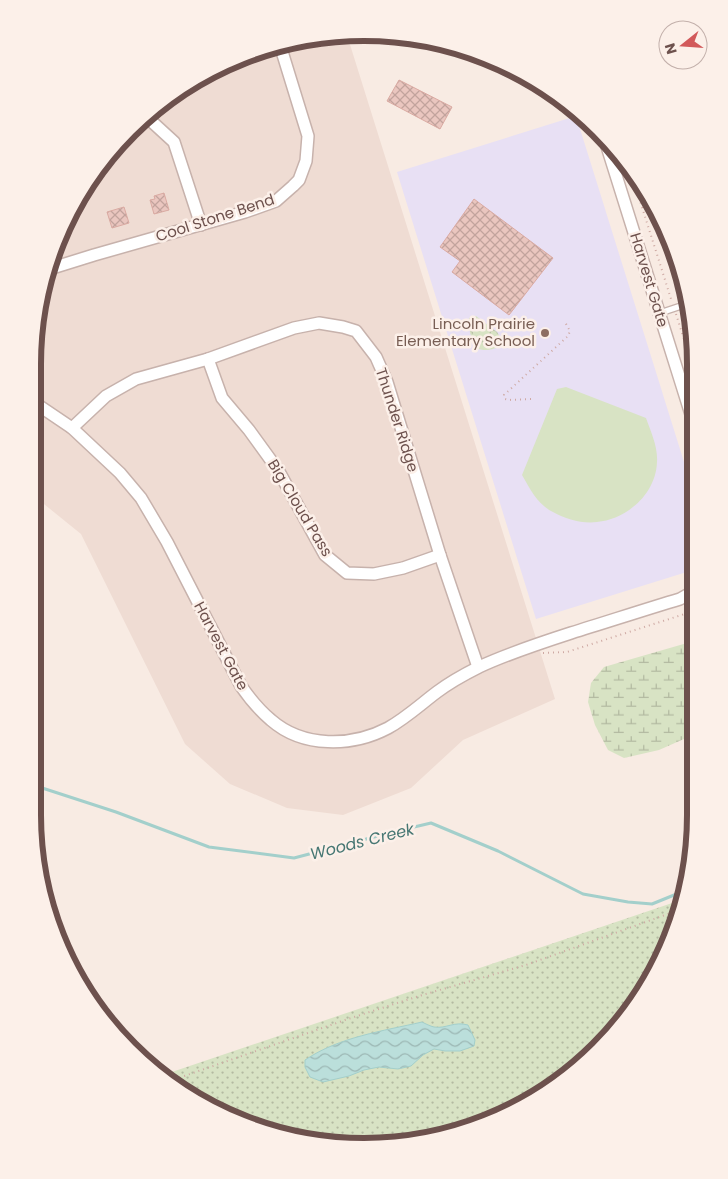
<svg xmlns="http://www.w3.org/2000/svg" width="728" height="1179" font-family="Poppins,sans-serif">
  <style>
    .residential { fill: #efdcd3 }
    .education { fill: #e8e0f4 }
    .grass { fill: url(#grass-dots) }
    .wetland { fill: url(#wetland-marsh) }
    .park { fill: url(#park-crowns) }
    .pitch { fill: #d8e3c4 }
    .water { fill: url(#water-waves); stroke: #a3cfcb }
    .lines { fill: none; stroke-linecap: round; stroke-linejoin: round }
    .stream { stroke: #a3cfcb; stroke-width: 3 }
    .building { fill: url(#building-cross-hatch); stroke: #daaaa2 }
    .service-casing { stroke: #c7b2ac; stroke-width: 8 }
    .minor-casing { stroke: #c7b2ac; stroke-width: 14 }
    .path { stroke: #cea9a3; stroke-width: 2; stroke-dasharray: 1 4; stroke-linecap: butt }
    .service { stroke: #fff; stroke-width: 5.5 }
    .minor { stroke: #fff; stroke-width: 11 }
    .education-dot { fill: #8d6e63; stroke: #fcf0e9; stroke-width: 2 }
    .labels { text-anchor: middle; stroke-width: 5; stroke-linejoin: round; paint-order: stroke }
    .street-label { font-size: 15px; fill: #6d514d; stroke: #fcf0e9 }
    .education-label { font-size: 15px; fill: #785e54; stroke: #fcf0e9; text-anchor: end }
    .water-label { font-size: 16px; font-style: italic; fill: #477773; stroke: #fcf0e9 }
    .rim { fill: none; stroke: #6d514d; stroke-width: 6 }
  </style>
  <defs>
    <pattern id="grass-dots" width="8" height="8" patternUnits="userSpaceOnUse" patternTransform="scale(1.25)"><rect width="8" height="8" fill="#d8e3c4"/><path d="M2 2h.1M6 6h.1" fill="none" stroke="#b3baa1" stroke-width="1.8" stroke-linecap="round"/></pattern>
    <pattern id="wetland-marsh" width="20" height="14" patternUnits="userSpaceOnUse" patternTransform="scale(1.25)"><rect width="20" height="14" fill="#d8e3c4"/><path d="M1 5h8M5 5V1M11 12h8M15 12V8" fill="none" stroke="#b3baa1"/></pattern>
    <pattern id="park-crowns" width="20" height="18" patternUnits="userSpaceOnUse" patternTransform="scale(1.25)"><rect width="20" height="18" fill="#d8e3c4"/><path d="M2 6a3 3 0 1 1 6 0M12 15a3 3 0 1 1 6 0" fill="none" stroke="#b3baa1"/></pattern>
    <pattern id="water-waves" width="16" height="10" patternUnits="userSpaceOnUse" patternTransform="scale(1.25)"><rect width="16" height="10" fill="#bbdfdb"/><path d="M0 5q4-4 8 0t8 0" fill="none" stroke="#9cb7b4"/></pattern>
    <pattern id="building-cross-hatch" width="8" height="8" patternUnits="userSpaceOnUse" patternTransform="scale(1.25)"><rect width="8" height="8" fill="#eac6bf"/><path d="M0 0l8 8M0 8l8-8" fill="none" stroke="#c2a39d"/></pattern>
  </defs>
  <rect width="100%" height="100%" fill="#f8ebe3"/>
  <polygon class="residential" points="320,35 347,35 555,699 463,740 411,788 343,815 287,808 230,784 185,744 81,534 34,496 35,321 58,237 101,162 145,115 198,77 257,50"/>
  <polygon class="education" points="576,116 694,494 694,560 690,571 536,619 397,172"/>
  <polygon class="grass" points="681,900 670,942 627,1017 548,1090 470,1129 364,1146 258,1129 180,1090 163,1075"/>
  <polygon class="wetland" points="694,641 693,735 659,750 624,758 608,750 595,725 588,702 591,683 604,667"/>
  <path class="park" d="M476 316 497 332 504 343C496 350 485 352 476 348L470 333 469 318Z"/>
  <path class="pitch" d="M566 387 646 418C651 432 658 447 657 462 656 493 628 519 597 522 582 524 566 519 553 512 538 505 530 489 522 475L557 389Z"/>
  <path class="water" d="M422 1022C426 1024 430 1026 434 1027 446 1029 454 1021 468 1025L475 1040 474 1046 460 1051H445L434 1049 423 1055 411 1066 398 1069 379 1067 364 1070 349 1076 323 1082 310 1077 305 1067V1060C339 1037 383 1031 422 1022Z"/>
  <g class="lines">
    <g class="stream">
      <polyline points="33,785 116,812 209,847 294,858 393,832 431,823 498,851 583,894 628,902 652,904 684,891"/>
      <polyline points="33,814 38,805 36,786"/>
      <polyline points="50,920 55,930"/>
    </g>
  </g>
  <g class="building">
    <polygon points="399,80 452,107 440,129 387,101"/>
    <polygon points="164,193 169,210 154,214 150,200 155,199 154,196"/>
    <polygon points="474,199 553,258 509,315 452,272 460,261 440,247"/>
    <polygon points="124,207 129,223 112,228 107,212"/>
  </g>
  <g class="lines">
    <defs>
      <polyline id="service" points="660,313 687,304"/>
      <g id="minor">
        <polyline points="143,118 150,120 174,142 201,225"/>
        <polyline points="604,137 694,424"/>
        <polyline points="49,269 94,255 245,212 276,201 293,186 299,180 306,161 308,136 280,45"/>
        <polyline points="208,359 222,398 249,430 278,470 325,555 347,573 374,574 403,568 440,555"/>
        <path d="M35 403 72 428 120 473 141 498 167 542 241 686C250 699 259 710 271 720 303 748 352 747 388 728 406 718 421 704 437 692 449 683 465 674 479 667 509 653 540 643 571 633 607 622 643 610 680 599L694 591"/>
        <polyline points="72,428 106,396 136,379 208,359 294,328 319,323 343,327 356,331 376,357 387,382 440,555 478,667"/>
      </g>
    </defs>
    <use href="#service" class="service-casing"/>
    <use href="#minor" class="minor-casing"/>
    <g class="path">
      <polyline points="630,169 672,302"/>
      <polyline points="672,273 678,257"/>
      <polyline points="676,314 695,374"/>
      <polyline points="531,399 508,400 505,399 504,395 568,336 570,331 565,322"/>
      <polyline points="543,653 567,652 694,611"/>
      <polyline points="170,1081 348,1019 419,996 526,965 679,910"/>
    </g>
    <use href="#service" class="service"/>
    <use href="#minor" class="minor"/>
  </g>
  <circle class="education-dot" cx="545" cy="333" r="5"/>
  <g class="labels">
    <g class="street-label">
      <text transform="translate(215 218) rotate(-18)" y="5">Cool Stone Bend</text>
      <text transform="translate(649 280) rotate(73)" y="5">Harvest Gate</text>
      <text transform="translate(397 420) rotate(72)" y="5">Thunder Ridge</text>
      <text transform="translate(300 508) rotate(59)" y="5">Big Cloud Pass</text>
      <text transform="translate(221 646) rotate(62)" y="5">Harvest Gate</text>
    </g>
    <g class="education-label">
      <text x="535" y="329">Lincoln Prairie<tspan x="535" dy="17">Elementary School</tspan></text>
    </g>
    <g class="water-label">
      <text transform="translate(362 841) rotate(-14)" y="6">Woods Creek</text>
    </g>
  </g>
  <path d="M0 0H728V1179H0ZM364 41H364A323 323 0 0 1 687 364V815A323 323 0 0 1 364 1138H364A323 323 0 0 1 41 815V364A323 323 0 0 1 364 41Z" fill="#fcf0e9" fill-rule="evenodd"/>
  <path class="rim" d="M364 41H364A323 323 0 0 1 687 364V815A323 323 0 0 1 364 1138H364A323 323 0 0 1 41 815V364A323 323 0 0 1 364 41Z"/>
  <g transform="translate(683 45) rotate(253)"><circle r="24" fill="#fcf0e9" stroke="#c3b0ab"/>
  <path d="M0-4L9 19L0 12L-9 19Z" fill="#d2595a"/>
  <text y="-8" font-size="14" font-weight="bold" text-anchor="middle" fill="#6d514d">N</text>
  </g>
</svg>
